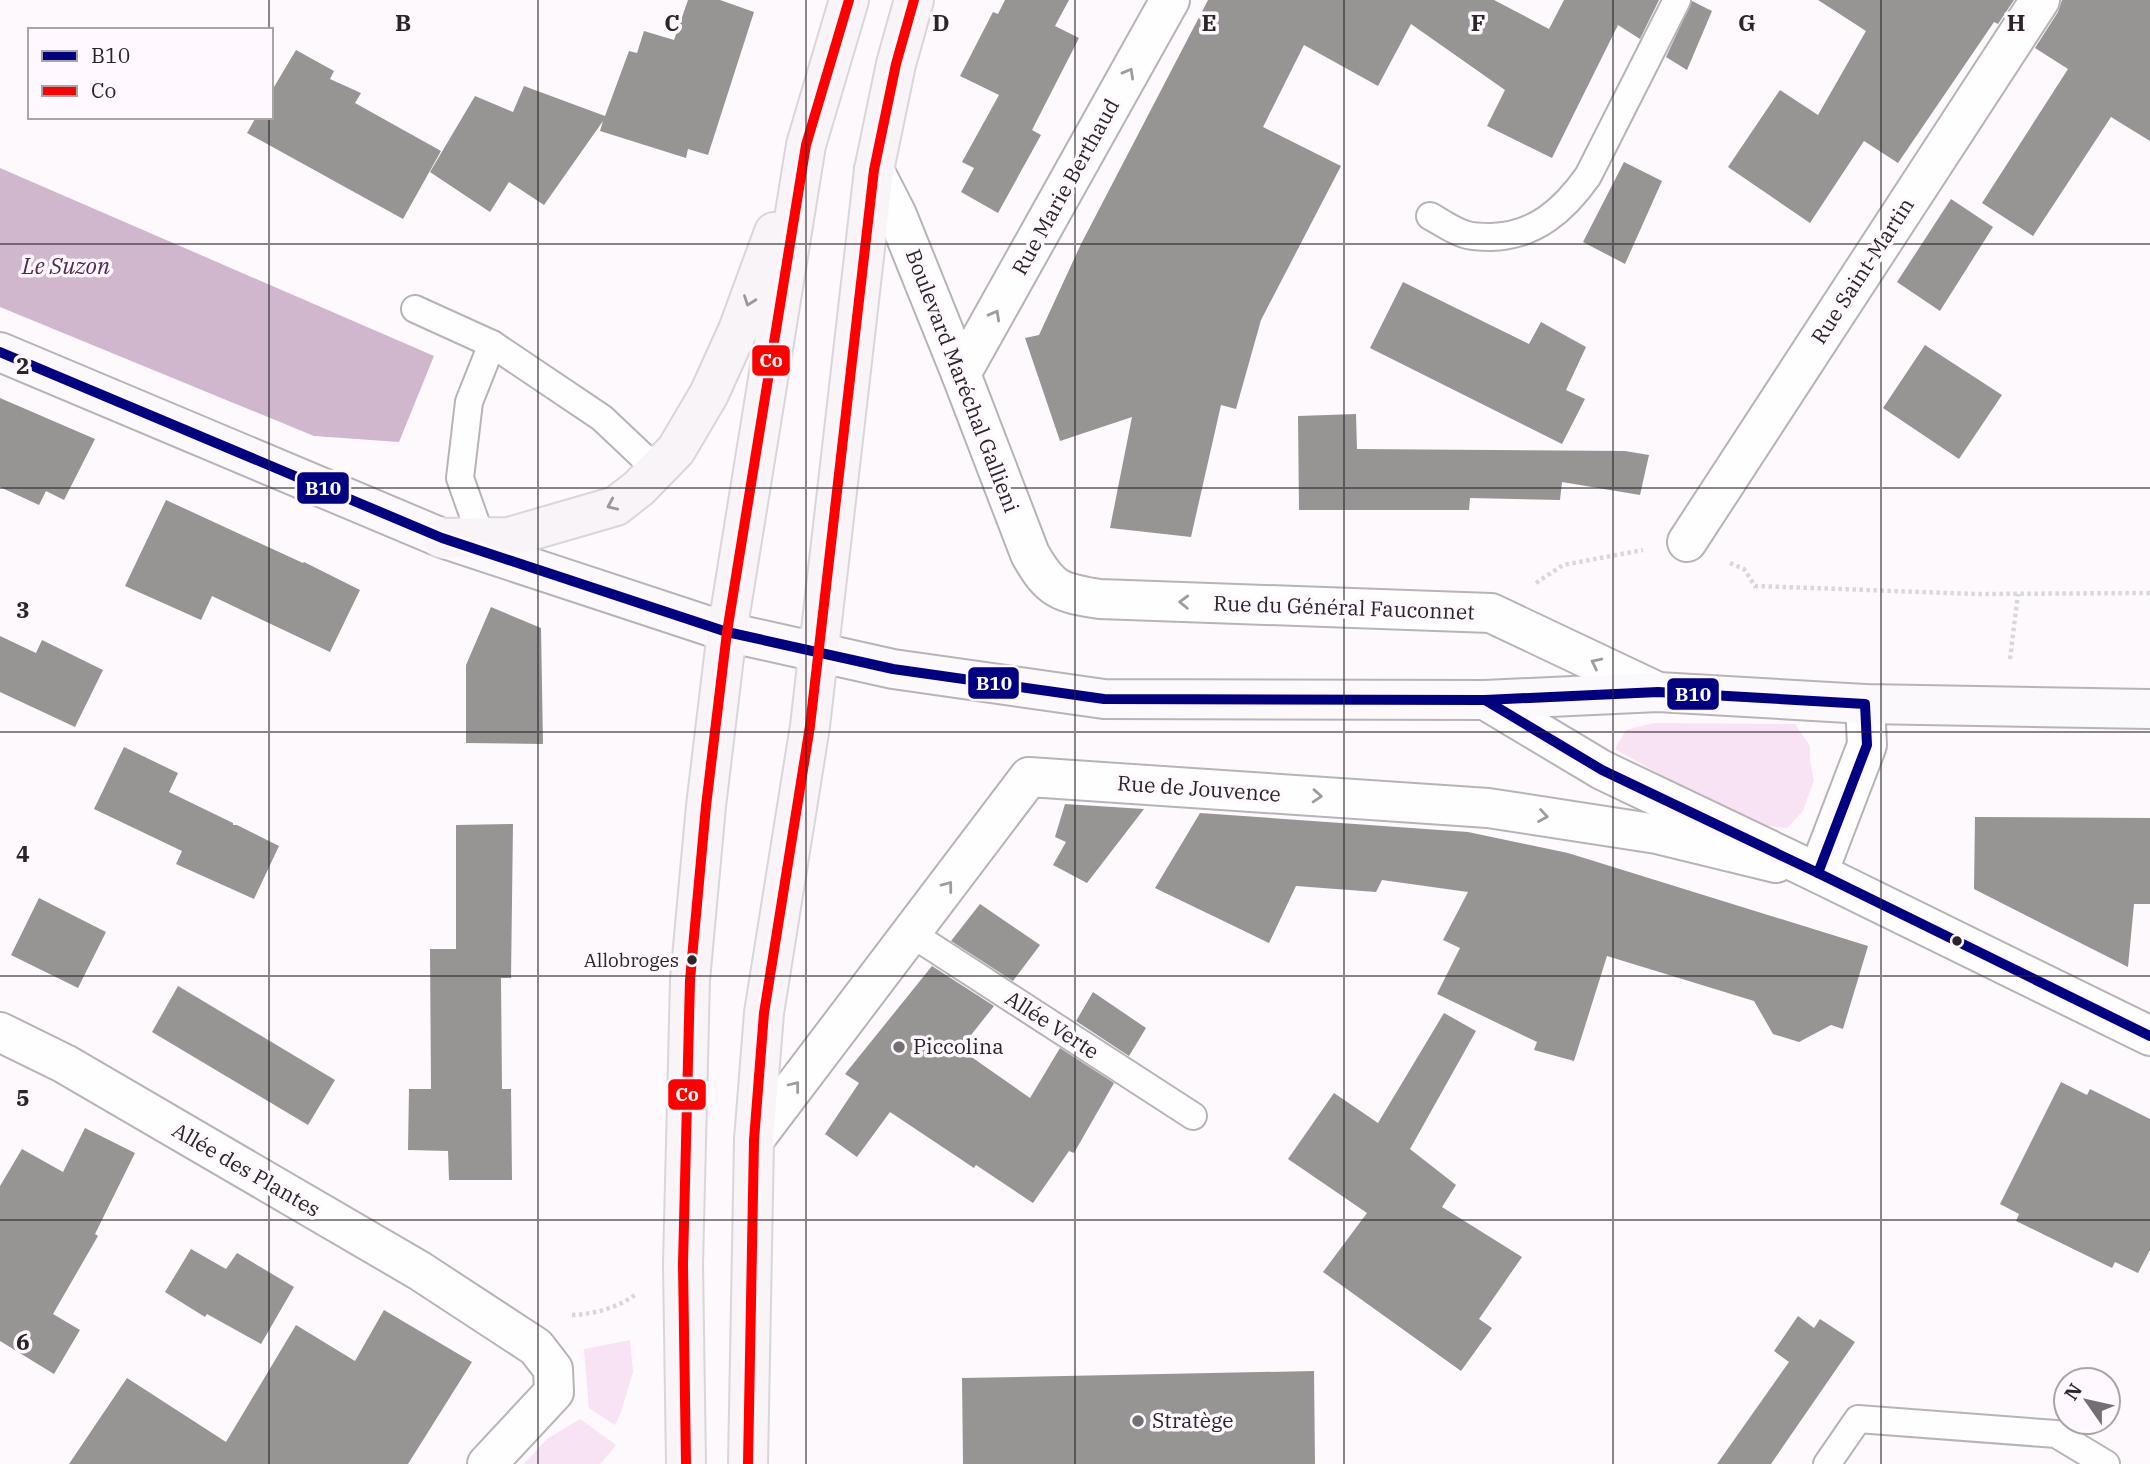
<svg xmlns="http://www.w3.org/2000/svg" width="2150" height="1464" font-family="'IBM Plex Serif',serif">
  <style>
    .green { fill: #f7e3f4 }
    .water { fill: #d0b7cd }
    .building { fill: #969594 }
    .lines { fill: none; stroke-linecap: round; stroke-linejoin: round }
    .service-casing { stroke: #b7b3b6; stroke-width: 30 }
    .minor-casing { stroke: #b7b3b6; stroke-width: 42 }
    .tertiary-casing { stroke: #b7b3b6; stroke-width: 42 }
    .secondary-casing { stroke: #b7b3b6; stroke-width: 42 }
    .primary-casing { stroke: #d9d5d8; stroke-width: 42 }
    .path { stroke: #d9d8d8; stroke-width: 4.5; stroke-dasharray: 3.5 3.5; stroke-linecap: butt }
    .service { stroke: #fffeff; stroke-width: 26 }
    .minor { stroke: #fffeff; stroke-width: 38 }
    .tertiary { stroke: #fffeff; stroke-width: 38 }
    .secondary { stroke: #fbf9fb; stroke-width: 38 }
    .primary { stroke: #f8f4f8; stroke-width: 38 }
    .bus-1-casing { stroke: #fff8fe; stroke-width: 16 }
    .bus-2-casing { stroke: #fff8fe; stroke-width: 16 }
    .bus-1 { stroke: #000080; stroke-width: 10 }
    .bus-2 { stroke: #f00; stroke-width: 10 }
    .oneway { stroke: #9f9c9f }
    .oneway2 { stroke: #9b979b }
    .grid { fill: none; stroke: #2a2529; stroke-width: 2; stroke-opacity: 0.55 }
    .bus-dot { fill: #2a2529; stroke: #fff8fe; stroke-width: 2.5 }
    .poi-dot { fill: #746f73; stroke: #fff8fe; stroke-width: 2.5 }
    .labels { text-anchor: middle; stroke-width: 7; stroke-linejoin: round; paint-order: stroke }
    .bus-label { font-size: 19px; fill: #2a2529; stroke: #fff8fe; text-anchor: end }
    .street-label { font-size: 21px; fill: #2a2529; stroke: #fff8fe }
    .poi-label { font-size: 21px; fill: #2a2529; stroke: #fff8fe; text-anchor: start }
    .water-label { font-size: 23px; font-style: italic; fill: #53274e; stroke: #fff8fe }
    .grid-label { font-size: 23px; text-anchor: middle; font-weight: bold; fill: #2a2529; stroke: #fff8fe; stroke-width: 7; stroke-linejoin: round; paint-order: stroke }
    .line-badge { stroke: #fff8fe; stroke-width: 2.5 }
    .badge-label { font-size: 19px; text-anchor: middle; font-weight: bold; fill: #fff }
  </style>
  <rect width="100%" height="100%" fill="#fef9fd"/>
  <g class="green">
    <polygon points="1654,723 1795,724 1810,746 1810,761 1814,780 1803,811 1787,828 1754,824 1718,803 1691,792 1615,749 1626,730"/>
    <polygon points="630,1340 633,1372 621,1412 615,1425 589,1408 584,1349"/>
    <polygon points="580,1419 616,1445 600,1464 524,1464 547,1439"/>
  </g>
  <polygon class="water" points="0,168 434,356 399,442 314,436 0,307"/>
  <g class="building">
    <polygon points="688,0 720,0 754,12 708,155 688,149 686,158 600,131 603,121 544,205 509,182 490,212 430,172 475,96 513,112 524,86 605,116 629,51 637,53 644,31 674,40"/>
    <polygon points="1005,0 1069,0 1055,26 1079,38 1032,130 1041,135 998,213 961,192 974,168 962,162 999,95 960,76 993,12 998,14"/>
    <polygon points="1208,0 1494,0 1549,29 1564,0 1659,0 1640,39 1618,25 1552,158 1487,126 1505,90 1411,24 1378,86 1304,45 1263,127 1341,166 1261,320 1236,409 1221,405 1191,537 1110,528 1132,417 1060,441 1025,338 1039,335 1081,244"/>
    <polygon points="1818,0 2014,0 1998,24 1994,22 1898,163 1864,141 1810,223 1728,167 1780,90 1818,115 1866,31"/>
    <polygon points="2062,0 2150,0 2150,141 2111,117 2033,236 1982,203 2068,69 2035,48 2058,12"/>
    <polygon points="1692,1 1712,11 1687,70 1666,57"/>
    <polygon points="296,50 334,71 330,79 361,93 355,103 441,151 403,219 247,133 256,117 271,117 271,92"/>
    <polygon points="1624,162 1662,181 1625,264 1583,242"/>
    <polygon points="1951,199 1993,227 1940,311 1897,282"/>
    <polygon points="1403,282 1529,344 1541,322 1586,347 1566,390 1585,399 1562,444 1370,348"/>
    <polygon points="1925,345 2002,395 1959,459 1883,408"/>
    <polygon points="0,398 95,439 64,500 46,491 39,505 0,487"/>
    <polygon points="1356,414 1357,449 1625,451 1649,455 1640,495 1562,482 1560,500 1470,498 1469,510 1299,510 1298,416"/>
    <polygon points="166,500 303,563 304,562 360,590 330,652 212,596 201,620 125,586"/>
    <polygon points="491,607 541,628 543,744 466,743 466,665"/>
    <polygon points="0,636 36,653 42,640 103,670 75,727 0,692"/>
    <polygon points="124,747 178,773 169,792 233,823 233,825 237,825 279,846 254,899 176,864 182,851 94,809"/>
    <polygon points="1065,804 1144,809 1087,883 1053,865 1066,842 1055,837"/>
    <polygon points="1200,813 1468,832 1568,853 1868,946 1843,1029 1831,1025 1799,1042 1773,1034 1754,1001 1607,956 1574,1061 1534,1050 1537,1042 1437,994 1460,948 1443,940 1468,892 1382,880 1376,892 1296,886 1269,943 1155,888"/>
    <polygon points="1975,817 2150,818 2150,904 2134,904 2128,967 1974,889"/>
    <polygon points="513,824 511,978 501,978 502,1089 511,1089 512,1180 449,1180 448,1151 408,1150 409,1089 431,1089 430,949 456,949 456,825"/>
    <polygon points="39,898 106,932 78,988 11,955"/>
    <polygon points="980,904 1040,945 1013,981 951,941"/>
    <polygon points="932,966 994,1006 960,1049 1030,1098 1060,1048 1114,1083 1074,1153 1069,1151 1033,1203 976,1165 974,1168 890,1112 857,1157 825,1134 859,1083 845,1074"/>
    <polygon points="178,986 335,1080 308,1125 152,1032"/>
    <polygon points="1093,992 1146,1028 1129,1056 1076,1021"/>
    <polygon points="1444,1013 1476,1031 1410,1149 1456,1185 1442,1207 1522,1257 1479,1319 1492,1328 1461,1371 1323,1272 1367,1213 1288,1159 1334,1093 1378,1123"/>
    <polygon points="2061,1082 2087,1095 2090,1089 2150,1119 2150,1250 2138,1273 2115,1262 2112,1268 2016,1221 2019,1214 2000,1204"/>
    <polygon points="85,1128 135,1153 95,1234 98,1236 53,1314 80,1330 54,1374 0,1341 0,1186 22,1149 63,1172"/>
    <polygon points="191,1249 226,1269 237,1253 294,1287 261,1344 207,1314 205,1317 165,1292"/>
    <polygon points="384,1310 472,1362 408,1464 69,1464 127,1378 226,1442 296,1325 355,1361"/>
    <polygon points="1798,1316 1814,1328 1820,1319 1855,1342 1771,1464 1717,1464 1789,1362 1774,1351"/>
    <polygon points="1314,1371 1315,1464 963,1464 962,1378"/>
  </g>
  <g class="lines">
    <defs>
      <g id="service">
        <path d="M1430 216C1441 222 1452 230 1464 234 1472 237 1482 237 1491 237 1535 236 1564 210 1588 176L1677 0"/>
        <polyline points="415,309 492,344 602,418 657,470"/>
        <polyline points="481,537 460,478 469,402 492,344"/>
        <polyline points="912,934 1193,1116"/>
        <polyline points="1827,1464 1858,1419 2056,1434 2106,1464"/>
      </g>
      <g id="minor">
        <path d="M874 170 897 215 961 374 1030 554C1050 590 1060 593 1100 599L1491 613 1658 692"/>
        <polyline points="961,374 1170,0"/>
        <polyline points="1687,542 2040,0"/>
        <polyline points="0,1032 65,1064 420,1271 536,1347 553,1369 554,1392 487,1464"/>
        <polyline points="754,1140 1029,777 1488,808 1657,834 1776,863"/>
      </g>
      <g id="tertiary">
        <polyline points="1485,700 1602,770 1818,873 2150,1036"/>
        <polyline points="1818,873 1867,745 1865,704"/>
      </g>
      <polyline id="secondary" points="0,352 442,538 727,632 893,669 1104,699 1485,700 1658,692 1865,704 2150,709"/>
      <g id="primary">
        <polyline points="442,538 509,537 616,506 639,488 676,450 709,394 738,330 774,232"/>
        <polyline points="686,1464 683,1264 690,980 706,806 727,632 806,145 849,0"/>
        <polyline points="748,1464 754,1140 764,1013 810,726 874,170 896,64 914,0"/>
      </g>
    </defs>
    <use href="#service" class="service-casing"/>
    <use href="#minor" class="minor-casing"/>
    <use href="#tertiary" class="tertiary-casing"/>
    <use href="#secondary" class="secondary-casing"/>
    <use href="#primary" class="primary-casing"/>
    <g class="path">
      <polyline points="1730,563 1744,569 1755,586 1978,594 2150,593"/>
      <polyline points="1536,583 1563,565 1643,550"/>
      <polyline points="2010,659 2018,594"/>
      <path d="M572 1315C594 1314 617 1308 635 1295"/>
    </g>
    <use href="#service" class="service"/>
    <use href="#minor" class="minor"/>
    <use href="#tertiary" class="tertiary"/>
    <use href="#secondary" class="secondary"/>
    <use href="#primary" class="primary"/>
    <defs>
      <g id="bus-1">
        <polyline points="0,352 442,538 727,632 893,669 1104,699 1485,700 1658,692 1865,704 1867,745 1818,873"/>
        <polyline points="1485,700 1602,770 1818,873 2150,1036"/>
      </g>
      <g id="bus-2">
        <polyline points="686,1464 683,1264 690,980 706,806 727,632 806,145 849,0"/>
        <polyline points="748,1464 754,1140 764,1013 810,726 874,170 896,64 914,0"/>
      </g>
    </defs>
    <use href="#bus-1" class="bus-1-casing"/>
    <use href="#bus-2" class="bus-2-casing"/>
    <use href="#bus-1" class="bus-1"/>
    <use href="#bus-2" class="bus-2"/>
  </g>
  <defs><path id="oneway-chevron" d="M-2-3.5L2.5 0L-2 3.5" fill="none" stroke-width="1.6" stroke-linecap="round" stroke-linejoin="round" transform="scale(1.75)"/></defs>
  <g class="oneway">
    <use href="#oneway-chevron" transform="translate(1129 73) rotate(-61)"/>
    <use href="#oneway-chevron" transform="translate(995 315) rotate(-61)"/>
    <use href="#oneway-chevron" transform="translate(1184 602) rotate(-178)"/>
    <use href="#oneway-chevron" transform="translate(1596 663) rotate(-154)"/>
    <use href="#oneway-chevron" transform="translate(1317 796) rotate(4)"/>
    <use href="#oneway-chevron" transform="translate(1543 816) rotate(9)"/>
    <use href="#oneway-chevron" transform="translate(948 886) rotate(-53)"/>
    <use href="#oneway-chevron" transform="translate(795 1086) rotate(-52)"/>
  </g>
  <g class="oneway2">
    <use href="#oneway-chevron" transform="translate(749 301) rotate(110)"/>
    <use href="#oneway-chevron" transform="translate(612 505) rotate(156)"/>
  </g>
  <path class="grid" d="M269 0V30M538 0V1464M806 0V1464M1075 0V1464M1344 0V1464M1613 0V1464M1881 0V1464M269 117V1464M0 244H2150M0 488H2150M0 732H2150M0 976H2150M0 1220H2150"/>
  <g class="bus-dot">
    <circle cx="1957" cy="941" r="6"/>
    <circle cx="692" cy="960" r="6"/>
  </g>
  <g class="poi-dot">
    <circle cx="899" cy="1047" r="7"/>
    <circle cx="1138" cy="1421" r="7"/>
  </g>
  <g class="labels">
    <g class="bus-label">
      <text x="679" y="967">Allobroges</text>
    </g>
    <g class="street-label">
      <text transform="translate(1066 187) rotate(-61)" y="7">Rue Marie Berthaud</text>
      <text transform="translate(1863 271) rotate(-57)" y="7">Rue Saint-Martin</text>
      <text transform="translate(962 381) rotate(69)" y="7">Boulevard Maréchal Gallieni</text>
      <text transform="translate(1344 608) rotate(2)" y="7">Rue du Général Fauconnet</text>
      <text transform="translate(1199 789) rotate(4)" y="7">Rue de Jouvence</text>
      <text transform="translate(1052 1025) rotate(33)" y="7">Allée Verte</text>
      <text transform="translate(246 1170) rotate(30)" y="7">Allée des Plantes</text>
    </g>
    <g class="poi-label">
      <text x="913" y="1054">Piccolina</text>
      <text x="1152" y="1428">Stratège</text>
    </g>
    <g class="water-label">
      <text x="66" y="274">Le Suzon</text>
    </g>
  </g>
  <g class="grid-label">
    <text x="403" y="31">B</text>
    <text x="672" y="31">C</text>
    <text x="941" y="31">D</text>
    <text x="1209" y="31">E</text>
    <text x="1478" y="31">F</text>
    <text x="1747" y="31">G</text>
    <text x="2016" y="31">H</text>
    <text x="23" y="374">2</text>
    <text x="23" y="618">3</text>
    <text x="23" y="862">4</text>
    <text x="23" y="1106">5</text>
    <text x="23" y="1350">6</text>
  </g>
  <g class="line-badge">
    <rect x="751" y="344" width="40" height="33" rx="7" fill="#f00"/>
    <rect x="296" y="471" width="54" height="34" rx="7" fill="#000080"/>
    <rect x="967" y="666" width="53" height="34" rx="7" fill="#000080"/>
    <rect x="1666" y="677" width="54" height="34" rx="7" fill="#000080"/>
    <rect x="667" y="1078" width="40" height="33" rx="7" fill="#f00"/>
  </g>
  <g class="badge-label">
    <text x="771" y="367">Co</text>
    <text x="323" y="495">B10</text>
    <text x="994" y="690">B10</text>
    <text x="1693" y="701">B10</text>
    <text x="687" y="1101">Co</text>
  </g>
  <rect x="28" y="28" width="245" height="91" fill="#fff8fe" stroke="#aaa4a9" stroke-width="2"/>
  <rect x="42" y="51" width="35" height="10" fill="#000080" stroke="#aaa4a9" stroke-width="2"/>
  <text x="91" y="63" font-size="21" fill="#2a2529">B10</text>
  <rect x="42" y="86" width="35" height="10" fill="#ff0000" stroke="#aaa4a9" stroke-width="2"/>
  <text x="91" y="98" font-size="21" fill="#2a2529">Co</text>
  <g transform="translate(2087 1401) rotate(304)"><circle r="33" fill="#fff8fe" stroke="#aaa4a9" stroke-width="2"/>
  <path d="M0-5L12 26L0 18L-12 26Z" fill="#746f73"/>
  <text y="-10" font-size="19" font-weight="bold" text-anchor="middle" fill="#2a2529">N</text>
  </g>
</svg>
